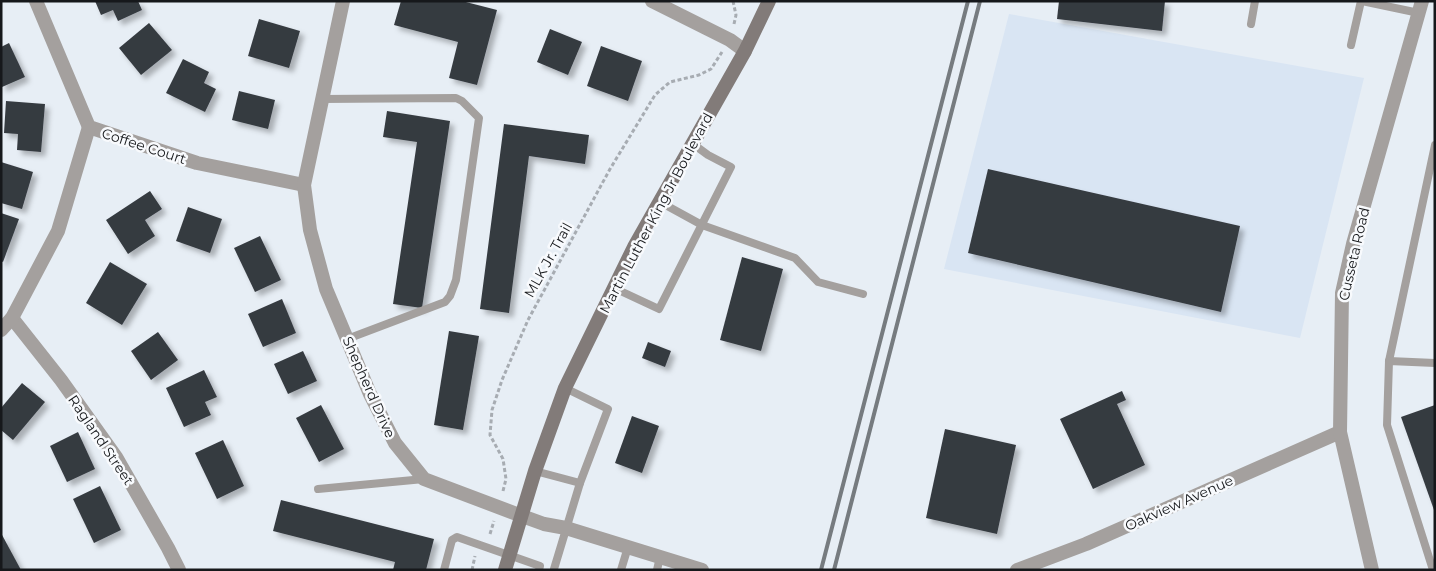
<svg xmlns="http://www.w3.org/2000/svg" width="1436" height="571" font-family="Montserrat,sans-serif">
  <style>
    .built { fill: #d9e5f3 }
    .building { fill: #363b41; filter: url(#shadow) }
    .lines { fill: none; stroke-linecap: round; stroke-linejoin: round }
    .path { stroke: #a7acb2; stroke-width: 3; stroke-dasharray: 4 2.5; stroke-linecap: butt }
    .service { stroke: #a4a09e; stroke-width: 8 }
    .minor { stroke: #a4a09e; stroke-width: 14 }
    .tertiary { stroke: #a4a09e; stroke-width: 14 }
    .secondary { stroke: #827b79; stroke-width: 14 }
    .rail { stroke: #767b7f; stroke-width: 4 }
    .labels { text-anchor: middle; stroke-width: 5; stroke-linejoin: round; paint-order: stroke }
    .street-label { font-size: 14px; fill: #16181b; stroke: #f8fafd }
  </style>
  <defs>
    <filter id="shadow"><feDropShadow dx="4.5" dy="4.5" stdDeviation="2.5" flood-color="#0004"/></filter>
  </defs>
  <rect width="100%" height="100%" fill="#e7eef5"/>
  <polygon class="built" points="1009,14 1364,78 1300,338 944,269"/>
  <g class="building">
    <polygon points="95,1 138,1 142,10 118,21 113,10 101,15"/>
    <polygon points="401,1 462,1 497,10 477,85 449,78 458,42 394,25"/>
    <polygon points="1059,1 1165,1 1162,31 1057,19"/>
    <polygon points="259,19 300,31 289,68 248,56"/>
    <polygon points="149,23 172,50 141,75 119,48"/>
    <polygon points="550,29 582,42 568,75 537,62"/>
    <polygon points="9,43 25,77 2,87 1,85 1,47"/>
    <polygon points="601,46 642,61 628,101 587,86"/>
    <polygon points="183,59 209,72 204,83 216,89 205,112 166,93"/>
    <polygon points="239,91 275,100 268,129 232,120"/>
    <polygon points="6,101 45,104 41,152 17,150 18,134 4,133"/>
    <polygon points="387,111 450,121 422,308 393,304 417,142 383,137"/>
    <polygon points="504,124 589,135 585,164 529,156 509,313 480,309"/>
    <polygon points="1,162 33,172 22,209 1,203"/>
    <polygon points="988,169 1240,226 1221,312 968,253"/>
    <polygon points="150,191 162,209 145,220 155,236 128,254 106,220"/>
    <polygon points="188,207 222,219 210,253 176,241"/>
    <polygon points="1,213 19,219 3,262 1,261"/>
    <polygon points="260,236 281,280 255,292 234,248"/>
    <polygon points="742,257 783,269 761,351 720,340"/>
    <polygon points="110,262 147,284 122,325 86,303"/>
    <polygon points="282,299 296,333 263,347 248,314"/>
    <polygon points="449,331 479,336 463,430 434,425"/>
    <polygon points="158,332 178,360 151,380 131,351"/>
    <polygon points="648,342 671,351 665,367 642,358"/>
    <polygon points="303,351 317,381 288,394 274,364"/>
    <polygon points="204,370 217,397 205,402 211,415 184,427 166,388"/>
    <polygon points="22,383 45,402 13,440 1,430 1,408"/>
    <polygon points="1122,391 1126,400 1117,404 1145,465 1093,489 1060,419"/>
    <polygon points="321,405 344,449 319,462 296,418"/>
    <polygon points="1435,405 1435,510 1434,510 1401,417"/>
    <polygon points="632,416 659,426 642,473 615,463"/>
    <polygon points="945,429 1016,445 997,534 926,518"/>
    <polygon points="78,432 95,469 67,482 50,446"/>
    <polygon points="223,440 244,486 217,499 195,453"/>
    <polygon points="100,486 121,530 94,543 73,499"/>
    <polygon points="281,500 434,539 426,570 393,570 395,562 273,531"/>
    <polygon points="1,533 21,570 1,570"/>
  </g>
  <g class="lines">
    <g class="path">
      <polyline points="733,1 736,15 734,24"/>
      <polyline points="503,491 506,479 503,459 490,435 492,410 502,380 528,320 610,169 655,95 670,82 699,75 711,69 722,52"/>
      <polyline points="490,534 494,521"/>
      <polyline points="472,570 475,556"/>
    </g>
    <g class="service">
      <polyline points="1362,1 1419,13"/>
      <polyline points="1251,24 1255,1"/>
      <polyline points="1351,45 1361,1"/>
      <polyline points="322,99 456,98 462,101 479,118 456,280 450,296 445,302 347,339"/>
      <polyline points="660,202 702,225 795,258 818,282 863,294"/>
      <polyline points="614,288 659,309 731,167 708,155 693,144"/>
      <polyline points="1389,361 1435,145"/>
      <polyline points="535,471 580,483"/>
      <polyline points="318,489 424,479"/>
      <polyline points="554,569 580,483 608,409 565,388"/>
      <polyline points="444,570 452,540 457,537 540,566 539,570"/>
      <polyline points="621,570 628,547"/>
      <polyline points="657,570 660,557"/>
      <polyline points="1433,570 1387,425 1389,361 1435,363"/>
    </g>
    <g class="minor">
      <polyline points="36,1 89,127 197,163 304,185"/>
      <polyline points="343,1 304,185 310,230 326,289 370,394 395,443 424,479 522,516 544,524 566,528 702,570"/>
      <polyline points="652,1 730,40 745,51"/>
      <polyline points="12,318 61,380 116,457 168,548 179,570"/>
      <polyline points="1,330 12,318 58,231 89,127"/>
      <polyline points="1017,570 1086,544 1340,432"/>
    </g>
    <polyline class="tertiary" points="1372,570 1340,432 1342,293 1353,244 1422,1"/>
    <polyline class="secondary" points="505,570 535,471 565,388 634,247 745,51 769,1"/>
    <g class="rail">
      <polyline points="821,570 968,1"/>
      <polyline points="834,570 980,1"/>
    </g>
  </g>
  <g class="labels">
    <g class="street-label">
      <text transform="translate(144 146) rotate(18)" y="5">Coffee Court</text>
      <text transform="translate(656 213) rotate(-62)" y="5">Martin Luther King Jr Boulevard</text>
      <text transform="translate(1354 254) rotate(-77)" y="5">Cusseta Road</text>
      <text transform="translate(548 260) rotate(-61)" y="5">MLK Jr. Trail</text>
      <text transform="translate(369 387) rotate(66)" y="5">Shepherd Drive</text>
      <text transform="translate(101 440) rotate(56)" y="5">Ragland Street</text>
      <text transform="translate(1179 503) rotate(-24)" y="5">Oakview Avenue</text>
    </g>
  </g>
  <rect width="1436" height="571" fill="none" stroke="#16181b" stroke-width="5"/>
</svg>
